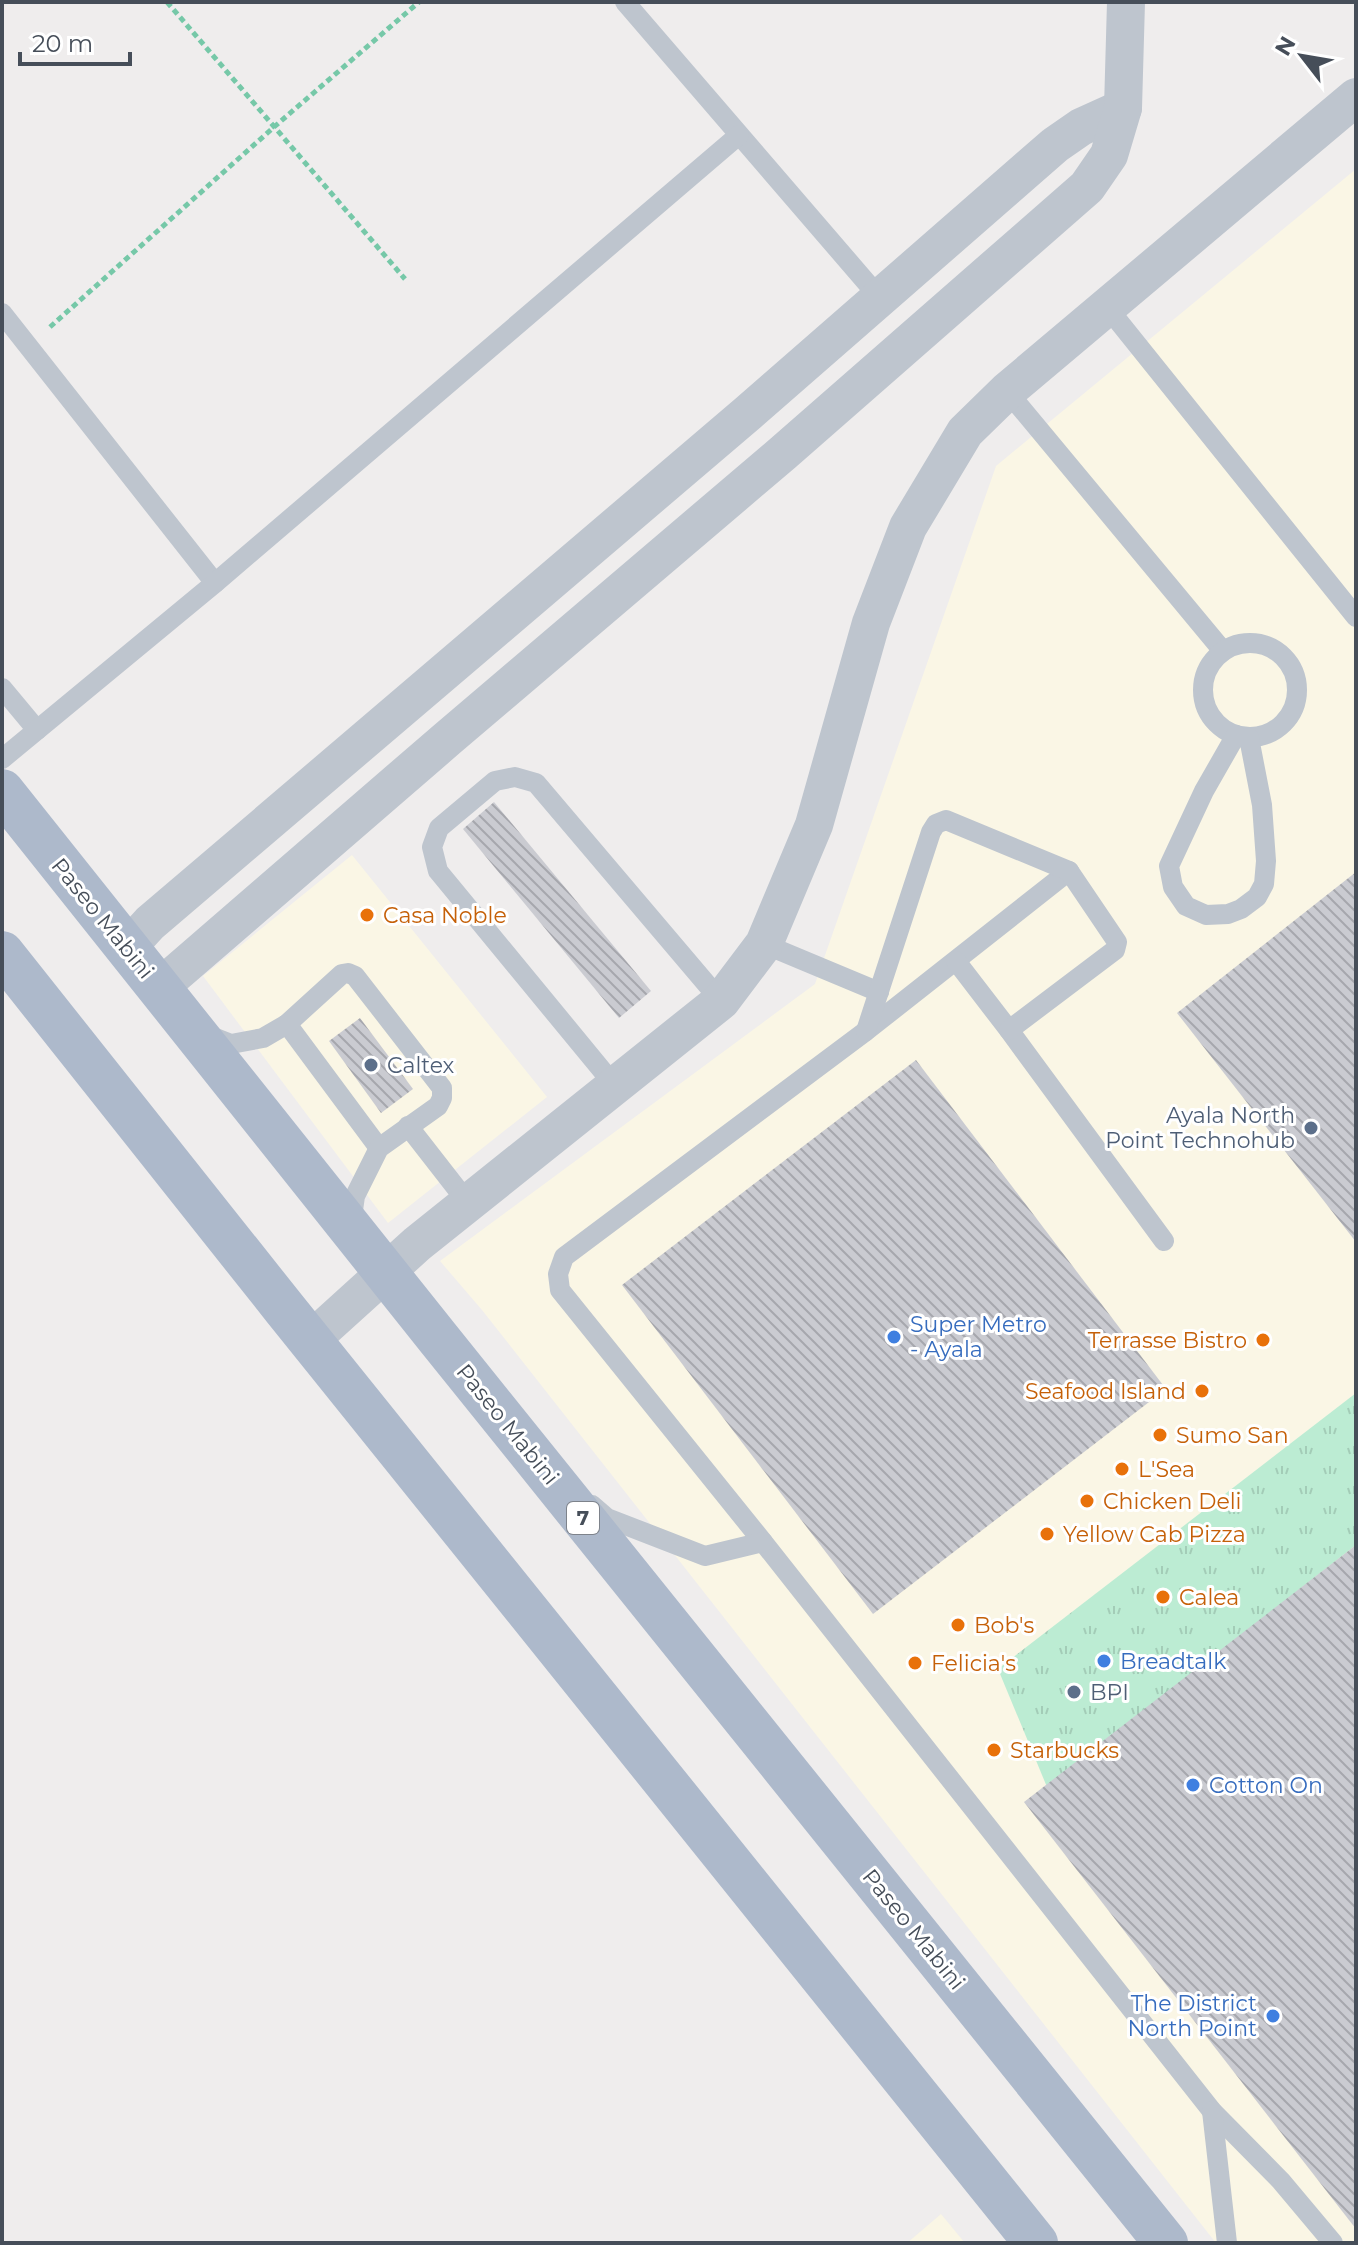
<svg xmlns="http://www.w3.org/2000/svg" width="1358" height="2245" font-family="Montserrat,sans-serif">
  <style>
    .commercial { fill: #faf6e5 }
    .park { fill: url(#park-tufts) }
    .building { fill: url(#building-back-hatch) }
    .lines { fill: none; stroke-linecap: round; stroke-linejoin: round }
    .path { stroke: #76c8a8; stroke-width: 5; stroke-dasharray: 6 4; stroke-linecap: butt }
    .service { stroke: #bec5ce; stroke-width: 20 }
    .minor { stroke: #bec5ce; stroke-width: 38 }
    .primary { stroke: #adb9cb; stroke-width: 44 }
    .food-dot { fill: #e8710a; stroke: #fff; stroke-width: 3 }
    .service-dot { fill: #5c6f8a; stroke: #fff; stroke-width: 3 }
    .shop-dot { fill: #3f7fe0; stroke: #fff; stroke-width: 3 }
    .labels { text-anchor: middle; stroke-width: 6; stroke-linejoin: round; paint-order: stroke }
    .shield { fill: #fff; stroke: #7e838b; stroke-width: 2 }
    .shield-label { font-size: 20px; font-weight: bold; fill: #464e59 }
    .food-label { font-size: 22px; fill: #c56008; stroke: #fff; text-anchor: start }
    .street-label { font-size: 22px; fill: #464e59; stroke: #fff }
    .service-label { font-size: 22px; fill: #4e5e75; stroke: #fff; text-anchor: start }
    .shop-label { font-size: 22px; fill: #366cbe; stroke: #fff; text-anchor: start }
  </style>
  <defs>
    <pattern id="park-tufts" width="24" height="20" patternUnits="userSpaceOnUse" patternTransform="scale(2)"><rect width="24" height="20" fill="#bcecd3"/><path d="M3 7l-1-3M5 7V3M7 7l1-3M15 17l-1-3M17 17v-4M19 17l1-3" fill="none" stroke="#a3ccb7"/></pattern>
    <pattern id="building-back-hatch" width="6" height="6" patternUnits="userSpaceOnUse" patternTransform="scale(2)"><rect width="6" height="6" fill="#cacbd1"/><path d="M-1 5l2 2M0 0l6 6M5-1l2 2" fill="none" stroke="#a6a7ad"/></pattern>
  </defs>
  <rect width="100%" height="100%" fill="#efeded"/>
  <g class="commercial">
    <polygon points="1356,169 1356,2243 1216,2243 482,1310 440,1261 815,984 996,466"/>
    <polygon points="352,855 547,1097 388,1223 203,976"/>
    <polygon points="941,2214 965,2243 907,2243"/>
  </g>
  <polygon class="park" points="1356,1393 1356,1545 1047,1787 998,1669"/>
  <g class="building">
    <polygon points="494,802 651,991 619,1018 463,829"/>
    <polygon points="1356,872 1356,1242 1177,1013"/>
    <polygon points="360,1018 413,1089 381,1113 329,1041"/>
    <polygon points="916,1060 1166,1389 873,1614 622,1285"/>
    <polygon points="1356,1545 1356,2229 1024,1802"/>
  </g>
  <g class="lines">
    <g class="path">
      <polyline points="167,2 405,279"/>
      <polyline points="50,327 274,127 419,2"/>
    </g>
    <g class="service">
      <polyline points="625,2 879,297"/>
      <polyline points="1107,307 1356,617"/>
      <polyline points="2,313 215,583"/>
      <polyline points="1007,391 1223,651"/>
      <circle cx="1250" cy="690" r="47"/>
      <polyline points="2,688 37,730"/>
      <polyline points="1236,735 1204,791 1169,866 1173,887 1186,906 1206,915 1228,914 1241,909 1257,897 1264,884 1266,861 1262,805 1249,738"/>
      <polyline points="2,759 215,583 739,135"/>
      <polyline points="1069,871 866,1031 564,1257 558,1274 560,1290 763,1542 1212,2111 1281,2181 1333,2243"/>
      <polyline points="764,944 879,992"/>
      <polyline points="956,961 1009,1030 1164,1241"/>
      <polyline points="287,1024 379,1148"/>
      <polyline points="866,1031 931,832 936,824 946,820 1069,871 1117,942 1115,950 1009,1030"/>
      <polyline points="208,1035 231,1044 263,1038 287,1024 342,974 348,973 355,976 442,1088 442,1098 438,1106 379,1148 355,1196 351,1224"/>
      <polyline points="615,1086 438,871 432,847 439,828 495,781 515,777 536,783 721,1001"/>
      <polyline points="408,1126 468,1203"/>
      <polyline points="592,1505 607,1518 705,1556 763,1542"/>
      <polyline points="1212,2111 1227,2243"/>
    </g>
    <g class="minor">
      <polyline points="127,948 150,923 748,413 1055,145 1081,127 1123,108"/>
      <polyline points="159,988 447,739 783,453 1087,187 1109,155 1123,108 1126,2"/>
      <polyline points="311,1340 417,1244 721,1001 764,944 814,825 871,623 908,527 965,432 1007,391 1356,97"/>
    </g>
    <g class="primary">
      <polyline points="2,791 438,1338 1166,2243"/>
      <polyline points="2,953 284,1308 1036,2243"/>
    </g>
  </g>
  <g class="food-dot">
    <circle cx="367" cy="915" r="8"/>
    <circle cx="1263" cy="1340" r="8"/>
    <circle cx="1202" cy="1391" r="8"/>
    <circle cx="1160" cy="1435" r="8"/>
    <circle cx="1122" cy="1469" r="8"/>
    <circle cx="1087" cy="1501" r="8"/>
    <circle cx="1047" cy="1534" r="8"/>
    <circle cx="1163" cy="1597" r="8"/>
    <circle cx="958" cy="1625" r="8"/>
    <circle cx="915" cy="1663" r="8"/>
    <circle cx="994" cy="1750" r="8"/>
  </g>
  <g class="service-dot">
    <circle cx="371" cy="1065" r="8"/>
    <circle cx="1311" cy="1128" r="8"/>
    <circle cx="1074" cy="1692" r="8"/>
  </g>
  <g class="shop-dot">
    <circle cx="894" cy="1337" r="8"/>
    <circle cx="1104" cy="1661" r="8"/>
    <circle cx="1193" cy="1785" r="8"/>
    <circle cx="1273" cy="2016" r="8"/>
  </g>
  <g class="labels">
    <rect class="shield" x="567" y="1502" width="32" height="32" rx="6"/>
    <g class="shield-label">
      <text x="583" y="1525">7</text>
    </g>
    <g class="food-label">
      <text x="383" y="923">Casa Noble</text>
      <text x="1247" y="1348" text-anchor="end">Terrasse Bistro</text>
      <text x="1186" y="1399" text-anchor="end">Seafood Island</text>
      <text x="1176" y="1443">Sumo San</text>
      <text x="1138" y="1477">L'Sea</text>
      <text x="1103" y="1509">Chicken Deli</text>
      <text x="1063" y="1542">Yellow Cab Pizza</text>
      <text x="1179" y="1605">Calea</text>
      <text x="974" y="1633">Bob's</text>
      <text x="931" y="1671">Felicia's</text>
      <text x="1010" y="1758">Starbucks</text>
    </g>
    <g class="street-label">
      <text transform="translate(103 918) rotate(51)" y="8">Paseo Mabini</text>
      <text transform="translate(508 1424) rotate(51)" y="8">Paseo Mabini</text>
      <text transform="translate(914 1929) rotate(51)" y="8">Paseo Mabini</text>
    </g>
    <g class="service-label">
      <text x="387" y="1073">Caltex</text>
      <text x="1295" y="1123" text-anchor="end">Ayala North<tspan x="1295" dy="25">Point Technohub</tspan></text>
      <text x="1090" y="1700">BPI</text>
    </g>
    <g class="shop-label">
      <text x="910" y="1332">Super Metro<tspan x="910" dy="25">- Ayala</tspan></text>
      <text x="1120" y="1669">Breadtalk</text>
      <text x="1209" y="1793">Cotton On</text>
      <text x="1257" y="2011" text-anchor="end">The District<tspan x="1257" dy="25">North Point</tspan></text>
    </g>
  </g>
  <rect width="1358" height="2245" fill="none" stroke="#464e59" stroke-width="8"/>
  <g transform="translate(1302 56) rotate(301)" stroke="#ffffff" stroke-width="6" paint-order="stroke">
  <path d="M0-6L14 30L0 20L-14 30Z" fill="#464e59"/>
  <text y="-12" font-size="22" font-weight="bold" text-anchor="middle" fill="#464e59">N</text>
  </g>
  <path d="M20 52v12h110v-12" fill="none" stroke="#464e59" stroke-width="4"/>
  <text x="32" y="52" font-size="24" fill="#464e59" stroke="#ffffff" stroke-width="6" paint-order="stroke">20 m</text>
</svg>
